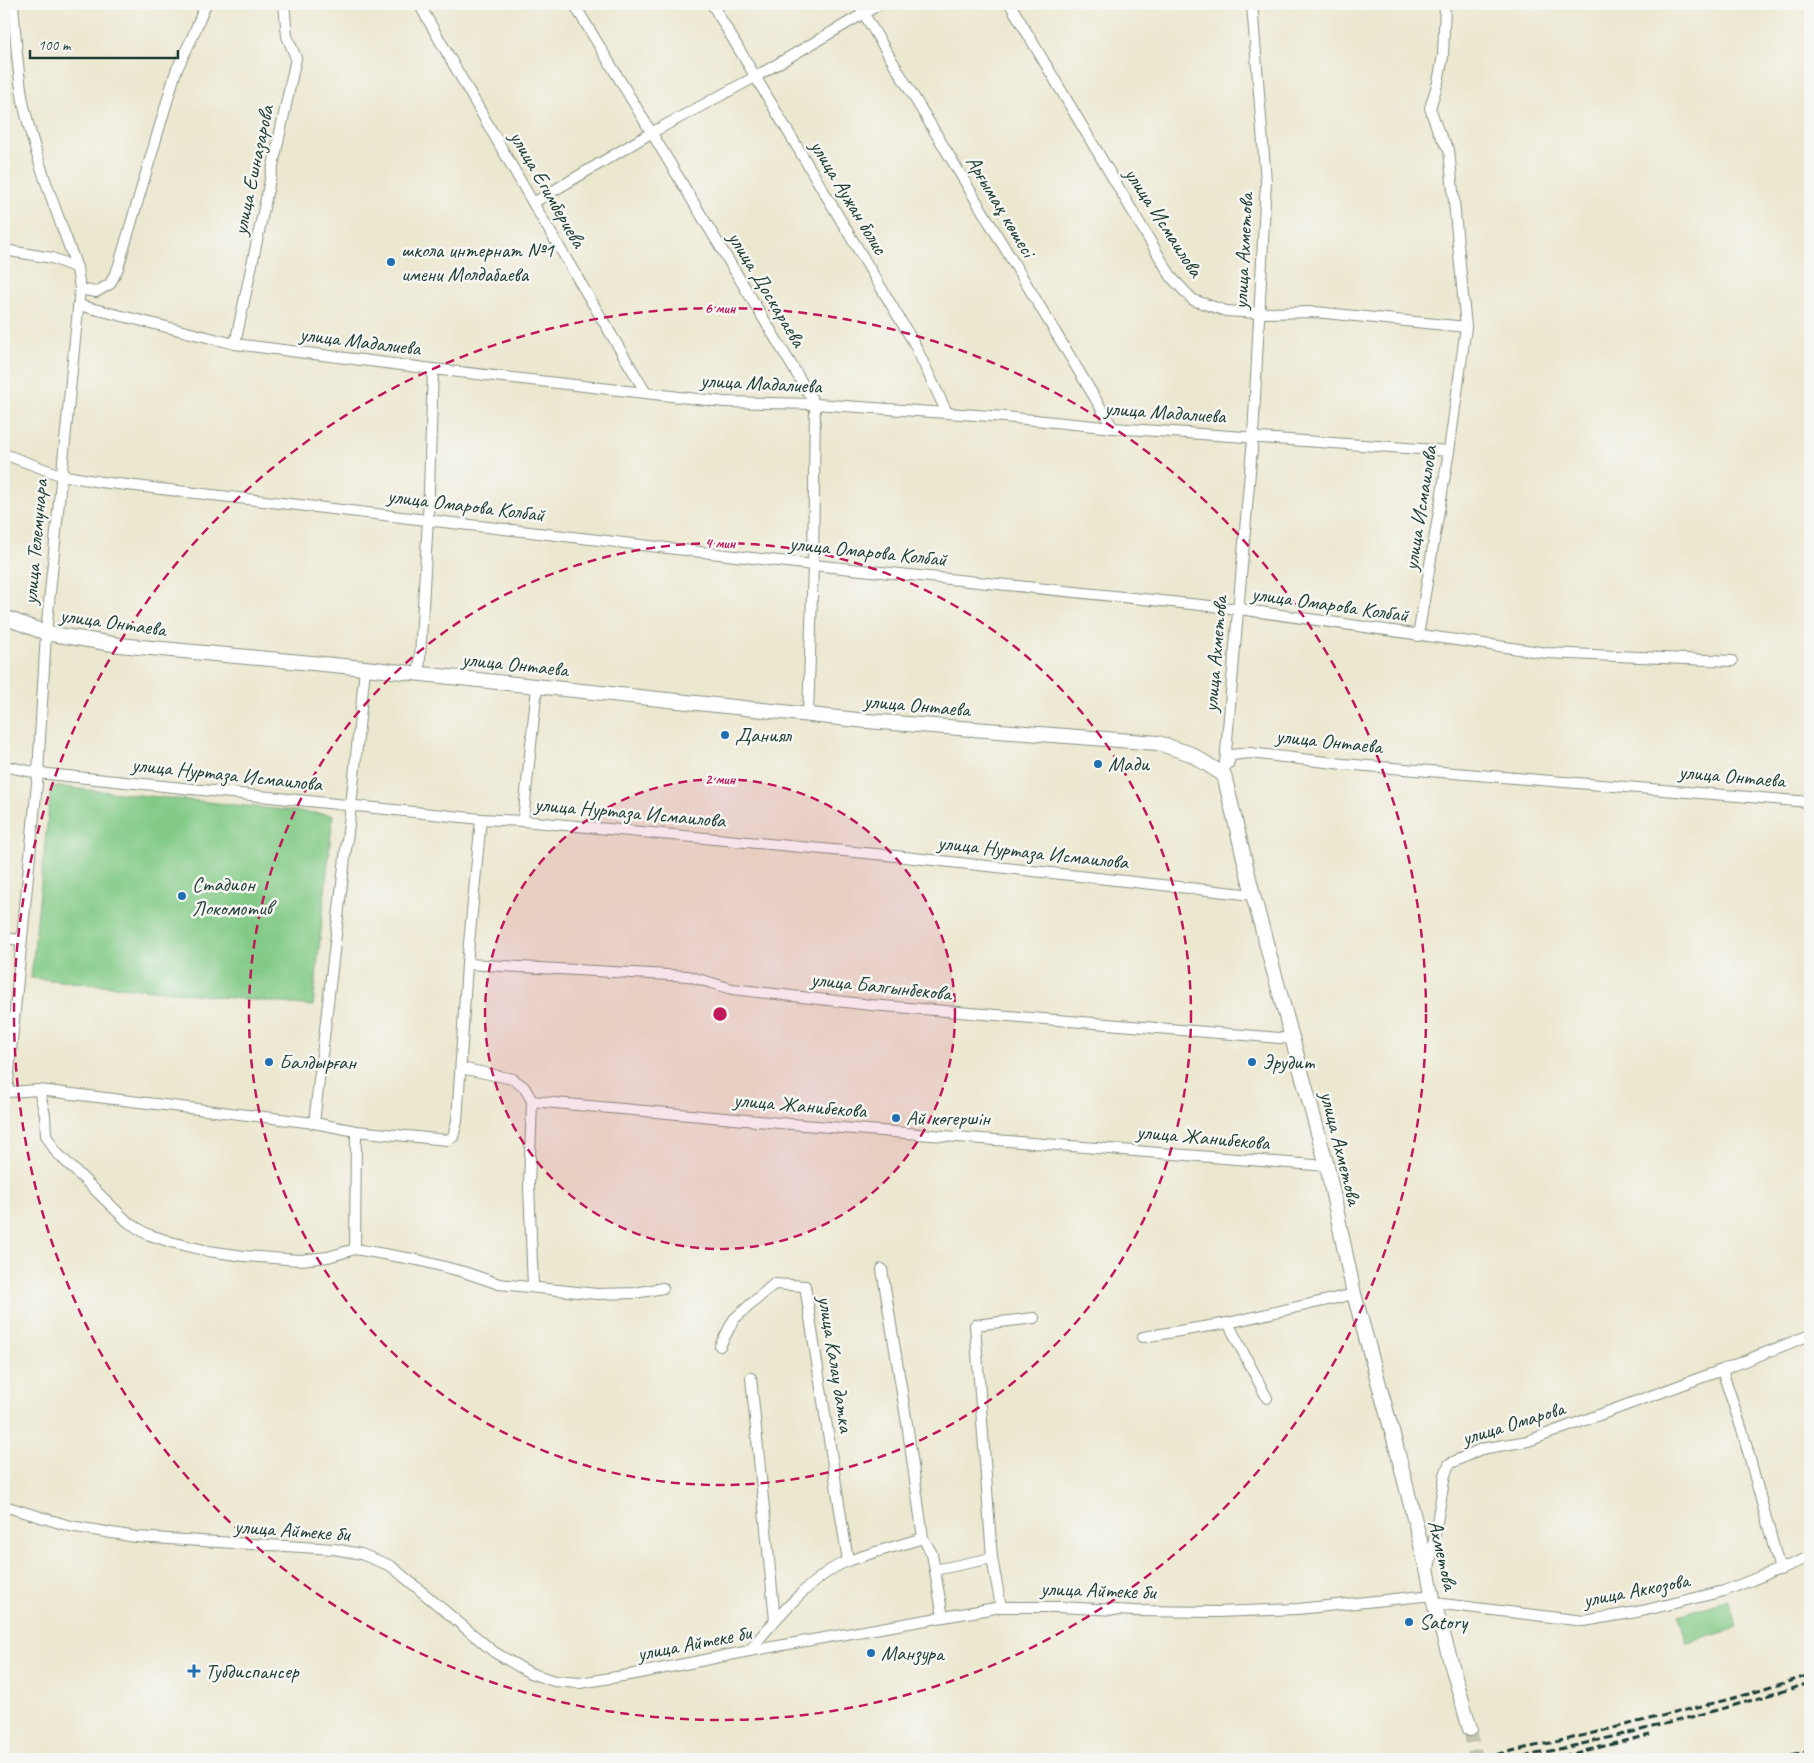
<svg xmlns="http://www.w3.org/2000/svg" width="1814" height="1763" font-family="Caveat,sans-serif">
  <style>
    .green { fill: #82ca86; stroke: #50845d }
    .lines { fill: none; stroke-linecap: round; stroke-linejoin: round }
    .major-tunnel { stroke: #c3c5b0; stroke-width: 14; stroke-dasharray: 14 7; stroke-linecap: butt }
    .minor-casing { stroke: #869282; stroke-width: 12 }
    .major-casing { stroke: #869282; stroke-width: 16 }
    .minor { stroke: #fff; stroke-width: 10 }
    .major { stroke: #fff; stroke-width: 14 }
    .rail { stroke: #1f3d34; stroke-width: 3; stroke-dasharray: 8 4; stroke-linecap: butt }
    .ring { fill: none; stroke: #c2185b; stroke-width: 2.5; stroke-dasharray: 9 6 }
    .poi-dot { fill: #1f6fb2; stroke: #f6f6f2; stroke-width: 2 }
    .labels { text-anchor: middle; stroke-width: 5; stroke-linejoin: round; paint-order: stroke }
    .street-label { font-size: 21px; fill: #1f3d34; stroke: #f6f6f2 }
    .poi-label { font-size: 21px; fill: #1f3d34; stroke: #f6f6f2; text-anchor: start }
    .centre { fill: #c2185b; stroke: #f6f6f2; stroke-width: 2.5 }
    .ring-label { font-size: 15px; text-anchor: middle; font-weight: bold; fill: #c2185b; stroke: #f6f6f2; stroke-width: 5; stroke-linejoin: round; paint-order: stroke }
  </style>
  <rect width="100%" height="100%" fill="#f6f6f2"/>
  <filter id="ink" filterUnits="userSpaceOnUse"><feTurbulence type="fractalNoise" baseFrequency=".02" numOctaves="2"/><feDisplacementMap in="SourceGraphic" scale="10" xChannelSelector="R" yChannelSelector="G"/><feConvolveMatrix kernelMatrix="1 2 1 2 8 2 1 2 1" color-interpolation-filters="sRGB"/></filter>
  <filter id="wash" filterUnits="userSpaceOnUse"><feTurbulence type="fractalNoise" baseFrequency=".0096" numOctaves="4" result="noise"/><feDisplacementMap in="SourceGraphic" scale="20" xChannelSelector="R" yChannelSelector="G"/><feGaussianBlur stdDeviation="1.12" result="paint"/><feColorMatrix in="noise" values="0 0 0 0 0 0 0 0 0 0 0 0 0 0 0 0 0 1.4 0 .05"/><feComposite in="paint" operator="in"/></filter>
  <g filter="url(#wash)">
    <rect width="100%" height="100%" fill="#ece7cf"/>
    <g class="green">
      <polygon points="4,4 7,4 11,61 4,63"/>
      <polygon points="51,786 333,815 313,1006 31,978"/>
      <polygon points="1728,1600 1737,1628 1687,1643 1679,1615"/>
    </g>
  </g>
  <g filter="url(#ink)">
    <g class="lines">
      <polyline class="major-tunnel" points="1470,1729 1476,1759"/>
      <defs>
        <g id="minor">
          <polyline points="419,4 533,203 646,393"/>
          <polyline points="574,4 815,404 813,565 808,714"/>
          <polyline points="712,4 914,343 947,413"/>
          <polyline points="858,4 1113,428"/>
          <polyline points="1010,4 1172,278 1193,300 1226,311 1259,313 1315,312 1466,327"/>
          <polyline points="533,203 651,133 755,77 880,4"/>
          <polyline points="4,250 52,258 77,268"/>
          <polyline points="80,289 96,292 110,284 118,268 176,71 191,40 206,4"/>
          <polyline points="78,305 235,344 433,369 724,402 815,404 1005,417 1113,428 1449,451"/>
          <polyline points="235,344 296,58 287,36 284,4"/>
          <polyline points="4,454 60,475 101,482 813,565 1239,609 1547,653 1732,661"/>
          <polyline points="1418,636 1449,451 1466,327 1449,150 1438,131 1430,108 1438,82 1443,56 1445,4"/>
          <polyline points="419,674 428,519 433,369"/>
          <polyline points="1228,764 1231,755 1250,753 1343,764 1810,802"/>
          <polyline points="4,766 38,773 481,819 523,821 886,855 1253,895"/>
          <polyline points="1224,775 1253,437 1266,182 1252,4"/>
          <polyline points="523,821 537,687"/>
          <polyline points="4,938 21,940"/>
          <polyline points="467,964 688,976 732,989 871,1005 1293,1039"/>
          <polyline points="461,1068 513,1079 524,1087 532,1101 791,1124 1327,1166"/>
          <polyline points="39,1090 45,1115 46,1135 56,1152 128,1222 147,1234 171,1242 208,1251 244,1256 300,1260 328,1257 355,1249 418,1260 464,1272 499,1284 597,1294 635,1293 663,1288"/>
          <path d="M7 1092 38 773 46 633 80 289 77 268C58 215 36 161 24 106 17 72 16 38 13 4"/>
          <polyline points="4,1094 7,1092 39,1090 314,1123 351,806 365,668"/>
          <polyline points="532,1101 529,1185 533,1287"/>
          <polyline points="314,1123 356,1131 447,1140 453,1137 457,1121 467,964 481,819"/>
          <polyline points="355,1249 356,1131"/>
          <polyline points="882,1269 908,1430 923,1538 932,1554 943,1617"/>
          <polyline points="1228,1323 1267,1398"/>
          <polyline points="1143,1337 1228,1323 1354,1294"/>
          <polyline points="720,1346 734,1319 774,1284 805,1286 848,1561"/>
          <polyline points="1722,1370 1743,1433 1780,1570"/>
          <polyline points="751,1378 775,1620"/>
          <polyline points="4,1506 70,1526 136,1537 334,1549 361,1554 391,1566 494,1652 530,1673 554,1681 580,1683 635,1674 749,1651 1001,1607 1059,1607 1135,1611 1216,1612 1298,1609 1433,1595"/>
          <polyline points="1429,1569 1445,1475 1449,1464 1481,1449 1528,1441 1722,1370 1810,1335"/>
          <polyline points="935,1570 992,1558"/>
          <polyline points="1434,1603 1584,1621 1642,1611 1724,1591 1810,1557"/>
          <polyline points="1001,1607 992,1558 975,1325 1034,1318"/>
          <path d="M749 1651C773 1622 813 1574 848 1561 873 1552 898 1546 923 1538"/>
        </g>
        <polyline id="major" points="4,617 46,633 119,645 365,668 867,721 1158,743 1191,754 1224,775 1253,895 1327,1166 1354,1294 1396,1446 1428,1573 1434,1603 1470,1729"/>
      </defs>
      <use href="#minor" class="minor-casing"/>
      <use href="#major" class="major-casing"/>
      <use href="#minor" class="minor"/>
      <use href="#major" class="major"/>
      <g class="rail">
        <polyline points="1473,1759 1569,1739 1742,1696 1810,1675"/>
        <path d="M1511 1759C1612 1739 1712 1713 1810 1683"/>
        <polyline points="1551,1759 1650,1735"/>
        <polyline points="1780,1759 1810,1751"/>
      </g>
    </g>
  </g>
  <circle cx="720" cy="1014" r="235" fill="#c2185b" fill-opacity=".12"/>
  <g class="ring">
    <circle cx="720" cy="1014" r="235"/>
    <circle cx="720" cy="1014" r="471"/>
    <circle cx="720" cy="1014" r="706"/>
  </g>
  <g class="poi-dot">
    <circle cx="391" cy="262" r="5"/>
    <circle cx="725" cy="735" r="5"/>
    <circle cx="1098" cy="764" r="5"/>
    <circle cx="182" cy="896" r="5"/>
    <circle cx="269" cy="1062" r="5"/>
    <circle cx="1252" cy="1062" r="5"/>
    <circle cx="896" cy="1118" r="5"/>
    <circle cx="1409" cy="1622" r="5"/>
    <circle cx="871" cy="1653" r="5"/>
    <path d="M191.5 1663.5h5v5h5v5h-5v5h-5v-5h-5v-5h5z"/>
  </g>
  <g class="labels">
    <g class="street-label">
      <text transform="translate(253 170) rotate(-78)" y="7">улица Ешназарова</text>
      <text transform="translate(548 189) rotate(60)" y="7">улица Егимбериева</text>
      <text transform="translate(849 197) rotate(59)" y="7">улица Аужан болис</text>
      <text transform="translate(1001 206) rotate(59)" y="7">Арғымақ көшесі</text>
      <text transform="translate(1164 222) rotate(57)" y="7">улица Исмаилова</text>
      <text transform="translate(1243 251) rotate(-87)" y="7">улица Ахметова</text>
      <text transform="translate(767 289) rotate(59)" y="7">улица Доскараева</text>
      <text transform="translate(360 341) rotate(7)" y="7">улица Мадалиева</text>
      <text transform="translate(761 383) rotate(3)" y="7">улица Мадалиева</text>
      <text transform="translate(1165 412) rotate(4)" y="7">улица Мадалиева</text>
      <text transform="translate(466 505) rotate(7)" y="7">улица Омарова Колбай</text>
      <text transform="translate(1420 508) rotate(-81)" y="7">улица Исмаилова</text>
      <text transform="translate(35 542) rotate(-85)" y="7">улица Телемунара</text>
      <text transform="translate(868 551) rotate(6)" y="7">улица Омарова Колбай</text>
      <text transform="translate(1330 604) rotate(8)" y="7">улица Омарова Колбай</text>
      <text transform="translate(113 622) rotate(8)" y="7">улица Онтаева</text>
      <text transform="translate(1215 654) rotate(-85)" y="7">улица Ахметова</text>
      <text transform="translate(515 664) rotate(6)" y="7">улица Онтаева</text>
      <text transform="translate(917 705) rotate(5)" y="7">улица Онтаева</text>
      <text transform="translate(1329 741) rotate(6)" y="7">улица Онтаева</text>
      <text transform="translate(227 774) rotate(6)" y="7">улица Нуртаза Исмаилова</text>
      <text transform="translate(1732 776) rotate(5)" y="7">улица Онтаева</text>
      <text transform="translate(630 812) rotate(5)" y="7">улица Нуртаза Исмаилова</text>
      <text transform="translate(1033 852) rotate(6)" y="7">улица Нуртаза Исмаилова</text>
      <text transform="translate(881 986) rotate(6)" y="7">улица Балгынбекова</text>
      <text transform="translate(800 1105) rotate(5)" y="7">улица Жанибекова</text>
      <text transform="translate(1203 1137) rotate(5)" y="7">улица Жанибекова</text>
      <text transform="translate(1341 1148) rotate(76)" y="7">улица Ахметова</text>
      <text transform="translate(836 1364) rotate(81)" y="7">улица Калау датка</text>
      <text transform="translate(1513 1423) rotate(-17)" y="7">улица Омарова</text>
      <text transform="translate(292 1530) rotate(4)" y="7">улица Айтеке би</text>
      <text transform="translate(1443 1555) rotate(77)" y="7">Ахметова</text>
      <text transform="translate(1098 1590) rotate(2)" y="7">улица Айтеке би</text>
      <text transform="translate(1636 1590) rotate(-11)" y="7">улица Аккозова</text>
      <text transform="translate(694 1643) rotate(-11)" y="7">улица Айтеке би</text>
    </g>
    <g class="poi-label">
      <text x="401" y="257">школа интернат №1<tspan x="401" dy="24">имени Молдабаева</tspan></text>
      <text x="735" y="742">Даниял</text>
      <text x="1108" y="771">Мади</text>
      <text x="192" y="891">Стадион<tspan x="192" dy="24">Локомотив</tspan></text>
      <text x="279" y="1069">Балдырған</text>
      <text x="1262" y="1069">Эрудит</text>
      <text x="906" y="1125">Ай көгершін</text>
      <text x="1419" y="1629">Satory</text>
      <text x="881" y="1660">Манзура</text>
      <text x="205" y="1678">Тубдиспансер</text>
    </g>
  </g>
  <circle cx="720" cy="1014" r="8" class="centre"/>
  <g class="ring-label">
    <text x="720" y="313">6 мин</text>
    <text x="720" y="548">4 мин</text>
    <text x="720" y="784">2 мин</text>
  </g>
  <rect width="1814" height="1763" fill="none" stroke="#f6f6f2" stroke-width="20"/>
  <path d="M30 50v8h148v-8" fill="none" stroke="#1f3d34" stroke-width="2.5"/>
  <text x="38" y="50" font-size="15" fill="#1f3d34" stroke="#f6f6f2" stroke-width="4" paint-order="stroke">100 m</text>
</svg>
